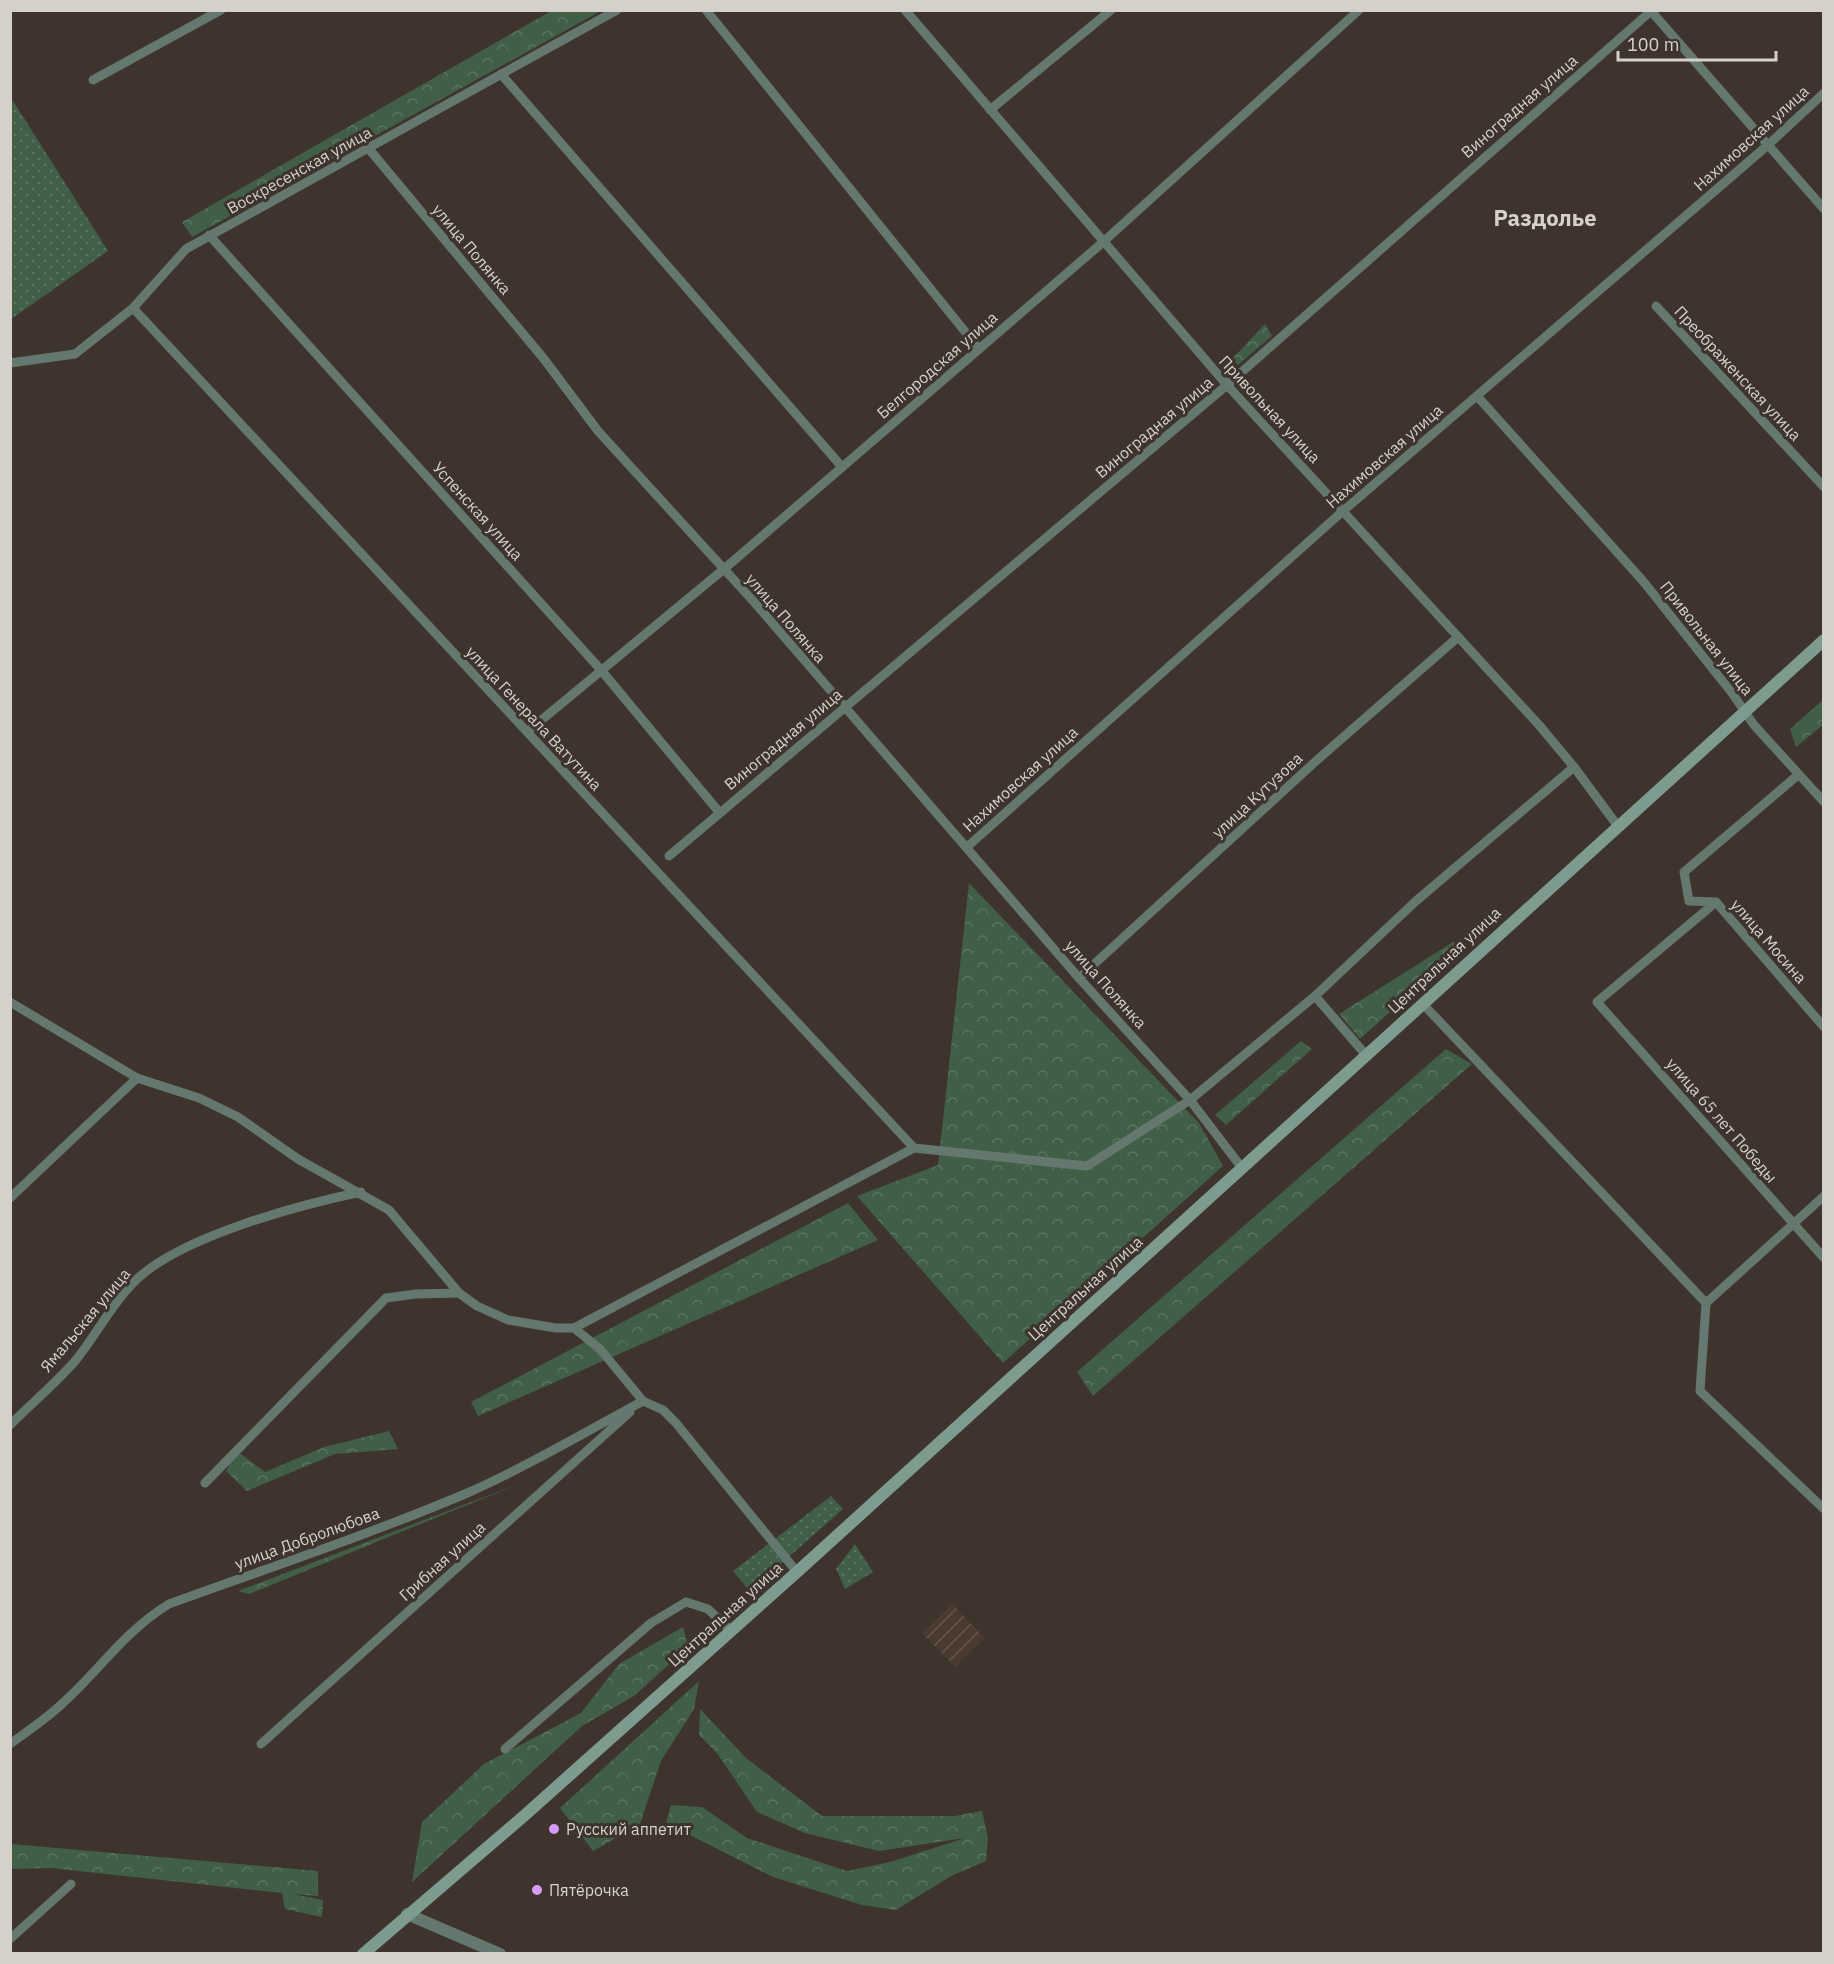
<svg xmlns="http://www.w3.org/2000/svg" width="1834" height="1964" font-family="'IBM Plex Sans',sans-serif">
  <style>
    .industrial { fill: url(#industrial-furrows) }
    .grass { fill: url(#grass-dots) }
    .forest { fill: url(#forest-crowns) }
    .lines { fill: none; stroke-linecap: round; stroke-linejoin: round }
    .minor { stroke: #65786f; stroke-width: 9 }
    .tertiary { stroke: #65786f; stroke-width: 12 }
    .secondary { stroke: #7d9c8f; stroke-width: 12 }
    .poi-dot { fill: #d89af8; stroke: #3e342d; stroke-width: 2 }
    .labels { text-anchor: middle; stroke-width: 6; stroke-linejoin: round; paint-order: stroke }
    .street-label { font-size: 16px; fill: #d6d0cb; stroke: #3e342d }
    .poi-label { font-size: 16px; fill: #d6d0cb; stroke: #3e342d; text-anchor: start }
    .district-label { font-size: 22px; font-weight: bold; fill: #d6d0cb; stroke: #3e342d }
  </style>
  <defs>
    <pattern id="industrial-furrows" width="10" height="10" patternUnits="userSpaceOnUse" patternTransform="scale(1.5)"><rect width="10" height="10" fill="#4b3b2f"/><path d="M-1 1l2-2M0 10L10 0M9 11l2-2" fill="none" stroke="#64564c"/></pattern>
    <pattern id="grass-dots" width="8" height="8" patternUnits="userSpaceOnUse" patternTransform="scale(1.5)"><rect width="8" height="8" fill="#405f46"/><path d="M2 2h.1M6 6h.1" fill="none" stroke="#5b755f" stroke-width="1.8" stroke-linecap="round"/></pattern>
    <pattern id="forest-crowns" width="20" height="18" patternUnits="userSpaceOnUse" patternTransform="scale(1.5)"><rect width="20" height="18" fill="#405f46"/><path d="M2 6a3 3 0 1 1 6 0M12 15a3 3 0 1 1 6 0" fill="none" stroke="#5b755f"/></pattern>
  </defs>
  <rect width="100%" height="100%" fill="#3e342d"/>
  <polygon class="industrial" points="952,1604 985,1638 955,1667 922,1633"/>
  <g class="grass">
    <polygon points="10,96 108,251 11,319 10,319"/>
    <polygon points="831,1496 843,1509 750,1591 733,1571"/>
    <polygon points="855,1544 873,1572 845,1589 836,1569"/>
  </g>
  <g class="forest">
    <polygon points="551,11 601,11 192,237 182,222"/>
    <polygon points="1265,324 1272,336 1238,365 1232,359"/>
    <polygon points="1823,700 1823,725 1796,747 1790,729"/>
    <polygon points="969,883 1199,1123 1223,1166 1003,1363 857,1196 938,1165"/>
    <polygon points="1453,942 1464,945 1360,1039 1339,1014"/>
    <polygon points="1301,1041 1312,1049 1226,1125 1215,1115"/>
    <polygon points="1446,1049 1472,1064 1093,1396 1077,1372"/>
    <polygon points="848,1203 878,1240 478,1416 471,1402"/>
    <polygon points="389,1431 398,1449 335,1454 247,1491 226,1471 237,1451 265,1472 324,1447"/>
    <polygon points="516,1485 249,1594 238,1591"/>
    <polygon points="683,1627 688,1647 634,1696 582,1726 412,1882 422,1822 484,1764 581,1713 619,1664"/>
    <polygon points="699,1681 694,1709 661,1761 640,1824 593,1851 560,1808"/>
    <polygon points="700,1709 746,1758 822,1816 955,1816 982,1811 988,1838 986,1861 951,1876 896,1910 862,1905 773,1877 666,1823 671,1805 702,1807 747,1838 847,1871 890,1862 965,1838 879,1851 805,1833 757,1812 717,1753 699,1735"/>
    <polygon points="11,1844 318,1871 318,1896 293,1894 323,1900 322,1917 285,1909 282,1893 51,1868 11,1869"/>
  </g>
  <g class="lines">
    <g class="minor">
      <polyline points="706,10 979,349"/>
      <polyline points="905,10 1227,385 1539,725 1574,767 1617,825"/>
      <polyline points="501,74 842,467"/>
      <polyline points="93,80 221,10"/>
      <polyline points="990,110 1111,10"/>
      <polyline points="369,149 544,359 598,431 755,603 1079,978 1190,1100 1242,1168"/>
      <polyline points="209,235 601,670 719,812"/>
      <polyline points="1656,306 1824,487"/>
      <polyline points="133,308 914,1148"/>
      <polyline points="10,363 75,354 133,308 186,249 617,10"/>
      <polyline points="1477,396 1643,581 1732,693 1754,725 1824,802"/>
      <polyline points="527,732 724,569 1102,243 1359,10"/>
      <polyline points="1798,775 1684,872 1689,901 1716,902 1597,1002 1824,1258"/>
      <polyline points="967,847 1343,511 1768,145 1824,93"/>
      <polyline points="669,856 1227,385 1651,11 1824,209"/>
      <polyline points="1716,902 1824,1027"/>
      <polyline points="1079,978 1316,761 1457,638"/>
      <polyline points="1315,996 1366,1055"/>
      <polyline points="10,1002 137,1078 199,1098 238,1117 298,1159 389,1210 459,1293 477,1306 508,1320 556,1328 574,1328 600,1349 643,1401 663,1410 676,1423 797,1572"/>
      <polyline points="1422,1003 1706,1303 1824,1196"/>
      <polyline points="10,1198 137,1078"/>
      <polyline points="1706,1303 1700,1391 1824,1509"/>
      <polyline points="574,1328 914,1148 1087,1166 1190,1100 1315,996 1416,901 1574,767"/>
      <path d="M10 1425C32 1403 56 1383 76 1360 96 1335 113 1302 137 1279 183 1236 299 1205 361 1192"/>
      <polyline points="205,1483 386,1298 416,1294 459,1293"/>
      <path d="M10 1744C29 1730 49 1717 65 1701 102 1667 125 1631 169 1604 268 1568 368 1535 465 1494 526 1467 584 1433 643 1401"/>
      <polyline points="261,1744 630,1412"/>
      <polyline points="505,1749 651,1623 686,1602 708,1609 731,1631"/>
      <polyline points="10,1939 71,1884"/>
    </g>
    <polyline class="tertiary" points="407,1914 500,1954"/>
    <polyline class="secondary" points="363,1954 525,1815 797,1572 1824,640"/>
  </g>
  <g class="poi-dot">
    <circle cx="554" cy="1829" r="6"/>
    <circle cx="537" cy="1890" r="6"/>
  </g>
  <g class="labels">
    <g class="street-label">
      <text transform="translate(1519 106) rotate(-41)" y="6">Виноградная улица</text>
      <text transform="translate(1751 138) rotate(-42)" y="6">Нахимовская улица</text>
      <text transform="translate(299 170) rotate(-29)" y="6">Воскресенская улица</text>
      <text transform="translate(472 249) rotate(50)" y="6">улица Полянка</text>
      <text transform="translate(937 365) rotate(-41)" y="6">Белгородская улица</text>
      <text transform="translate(1738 373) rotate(47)" y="6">Преображенская улица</text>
      <text transform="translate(1270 409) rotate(47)" y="6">Привольная улица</text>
      <text transform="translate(1154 427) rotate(-40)" y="6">Виноградная улица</text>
      <text transform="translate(1384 456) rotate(-41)" y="6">Нахимовская улица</text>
      <text transform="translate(478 511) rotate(48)" y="6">Успенская улица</text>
      <text transform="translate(786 618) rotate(49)" y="6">улица Полянка</text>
      <text transform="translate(1707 638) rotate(52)" y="6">Привольная улица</text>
      <text transform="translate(534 718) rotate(47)" y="6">улица Генерала Ватутина</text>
      <text transform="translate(783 739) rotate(-40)" y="6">Виноградная улица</text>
      <text transform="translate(1020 779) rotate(-42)" y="6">Нахимовская улица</text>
      <text transform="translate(1257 795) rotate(-43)" y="6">улица Кутузова</text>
      <text transform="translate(1769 941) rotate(49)" y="6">улица Мосина</text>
      <text transform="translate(1444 960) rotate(-43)" y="6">Центральная улица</text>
      <text transform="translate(1106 984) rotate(48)" y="6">улица Полянка</text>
      <text transform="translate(1722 1120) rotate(49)" y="6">улица 65 лет Победы</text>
      <text transform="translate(1085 1288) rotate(-42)" y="6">Центральная улица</text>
      <text transform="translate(85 1320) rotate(-50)" y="6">Ямальская улица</text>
      <text transform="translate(307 1538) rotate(-20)" y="6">улица Добролюбова</text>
      <text transform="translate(442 1561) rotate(-42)" y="6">Грибная улица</text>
      <text transform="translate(725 1614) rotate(-42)" y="6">Центральная улица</text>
    </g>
    <g class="poi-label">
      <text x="566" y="1835">Русский аппетит</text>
      <text x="549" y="1896">Пятёрочка</text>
    </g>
    <g class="district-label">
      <text x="1545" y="226">Раздолье</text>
    </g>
  </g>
  <rect width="1834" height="1964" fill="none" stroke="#d6d0cb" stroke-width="24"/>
  <path d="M1618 51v9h158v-9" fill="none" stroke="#d6d0cb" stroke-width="3"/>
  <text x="1627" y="51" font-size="18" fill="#d6d0cb" stroke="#3e342d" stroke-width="4.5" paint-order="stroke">100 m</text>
</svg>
